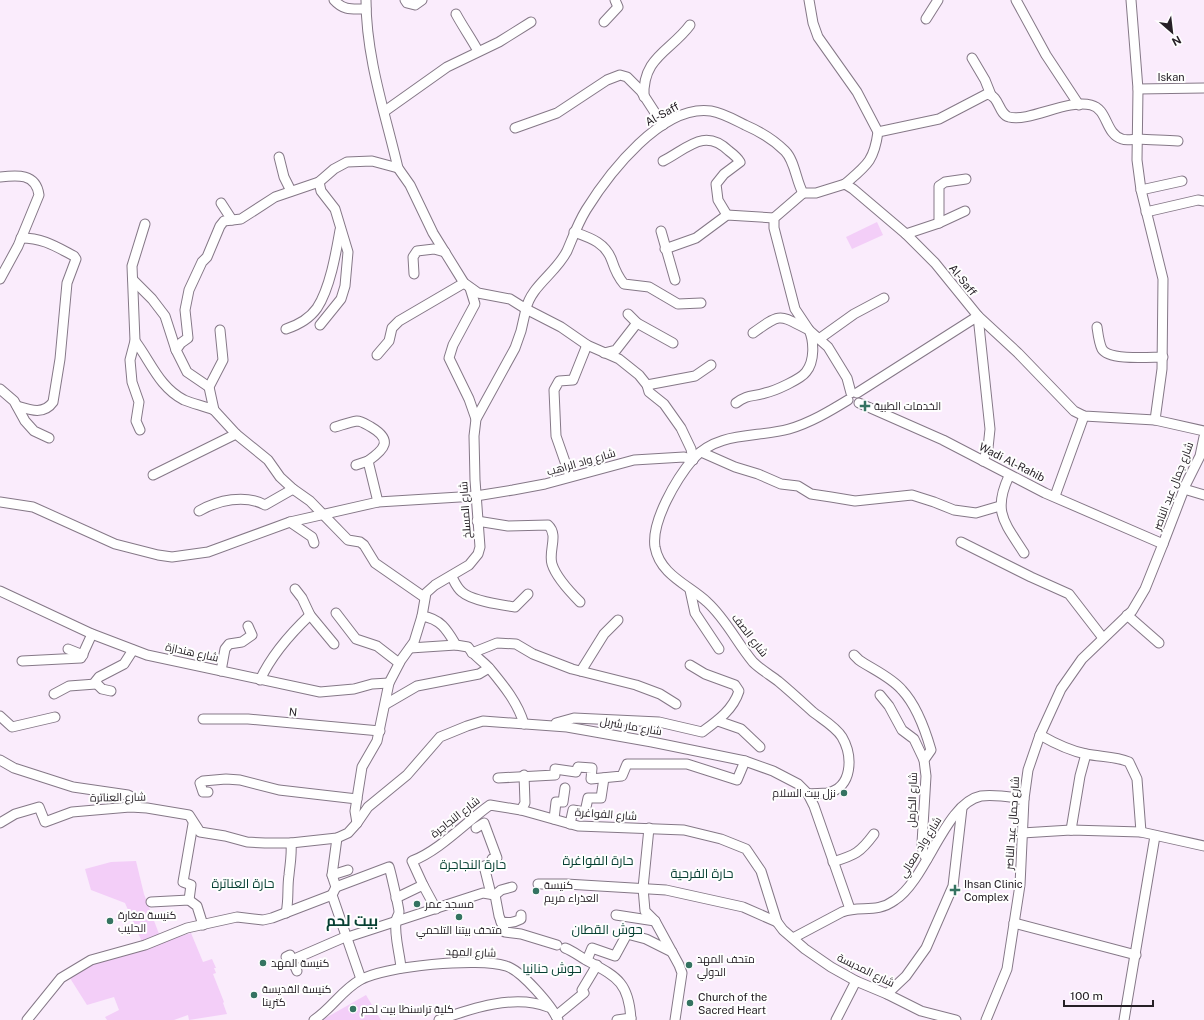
<svg xmlns="http://www.w3.org/2000/svg" width="1204" height="1020" font-family="'Public Sans',Cairo,sans-serif">
  <style>
    .green { fill: #f3cef8 }
    .lines { fill: none; stroke-linecap: round; stroke-linejoin: round }
    .minor-casing { stroke: #857887; stroke-width: 11 }
    .minor { stroke: #fff; stroke-width: 9 }
    .poi-dot { fill: #347361; stroke: #fefefe; stroke-width: 1.5 }
    .labels { text-anchor: middle; stroke-width: 4; stroke-linejoin: round; paint-order: stroke }
    .street-label { font-size: 11px; fill: #262026; stroke: #fefefe }
    .poi-label { font-size: 11px; fill: #262026; stroke: #fefefe; text-anchor: start }
    .quarter-label { font-size: 13px; fill: #063f32; stroke: #fefefe }
    .district-label { font-size: 15px; font-weight: bold; fill: #063f32; stroke: #fefefe }
  </style>
  <rect width="100%" height="100%" fill="#faecfc"/>
  <g class="green">
    <polygon points="877,222 883,235 852,249 846,237"/>
    <polygon points="136,861 144,894 159,934 142,942 125,903 91,890 85,869 111,862"/>
    <polygon points="191,933 203,962 212,959 216,968 214,968 216,973 213,974 224,1002 223,1003 227,1014 189,1020 188,1015 174,1020 107,1020 105,1017 119,1010 114,997 87,1005 68,975 91,963"/>
    <polygon points="366,995 381,1020 322,1020"/>
  </g>
  <g class="lines">
    <defs>
      <g id="minor">
        <path d="M334 0C344 11 352 9 366 9"/>
        <path d="M366 0C366 57 385 113 398 168L410 185 433 233 464 283 478 293 510 299 526 309C531 286 556 273 567 251 573 237 578 223 586 210 609 173 662 104 711 111 723 113 735 120 745 125 759 131 775 141 785 151 795 161 796 181 803 193H816L845 184 853 189 906 234 935 263 978 316 1018 353 1074 411 1084 416 1155 420 1204 431"/>
        <polyline points="405,0 407,3 415,5 422,0"/>
        <polyline points="809,0 813,23 818,37 857,92 878,132"/>
        <polyline points="1016,0 1046,55 1079,105"/>
        <polyline points="1131,0 1138,89 1137,160 1141,190 1163,279 1162,369 1155,420"/>
        <path d="M456 14C463 27 471 38 478 51"/>
        <polyline points="926,19 938,0"/>
        <polyline points="604,22 618,7 615,0"/>
        <polyline points="972,58 985,80 991,95"/>
        <polyline points="1138,89 1204,88"/>
        <path d="M644 97C642 57 671 51 690 25"/>
        <polyline points="385,111 447,67 499,42 531,22"/>
        <polyline points="515,128 557,113 607,80 620,75 627,77 641,91 663,125"/>
        <polyline points="279,157 284,177 291,191"/>
        <path d="M663 161C687 149 704 127 729 151 733 154 737 157 740 162L724 174 716 184 718 200 727 215"/>
        <path d="M0 177C17 175 36 173 39 195L18 246 0 279"/>
        <polyline points="319,182 321,191 335,209 348,252 345,286 341,299 320,325"/>
        <path d="M845 184C867 165 874 161 878 132L939 119 987 94C1000 96 998 114 1009 117 1030 122 1067 99 1091 105 1108 109 1105 134 1122 139 1127 141 1133 139 1138 139 1151 140 1164 140 1178 141"/>
        <polyline points="1141,190 1182,181"/>
        <polyline points="803,193 774,218 774,228 795,309 809,330 828,347 847,378 851,393"/>
        <polyline points="221,203 232,220"/>
        <polyline points="1146,212 1198,200 1204,201"/>
        <polyline points="939,223 939,186 945,182 966,179"/>
        <polyline points="661,231 675,280"/>
        <path d="M574 232C591 238 606 243 612 261 615 270 618 277 624 284L649 287 678 304 701 303"/>
        <polyline points="906,234 939,223 965,211"/>
        <polyline points="665,249 696,238 727,215 774,218"/>
        <polyline points="414,274 413,257 417,251 434,249 445,252"/>
        <polyline points="133,280 152,299 165,316 176,350"/>
        <polyline points="470,288 475,304 453,345 449,358 469,399 476,419"/>
        <polyline points="628,314 637,323 673,343"/>
        <path d="M1097 327C1098 334 1099 343 1102 349 1109 361 1150 357 1163 357"/>
        <path d="M286 329C298 325 310 318 317 308 330 288 336 253 340 230"/>
        <polyline points="220,330 223,360 209,387 214,410 236,434 268,460 280,477 293,489 310,501 348,540 360,542 364,545 375,563 424,597"/>
        <polyline points="819,339 854,314 884,298"/>
        <path d="M135 341C151 362 159 387 184 400 194 404 204 406 214 410"/>
        <polyline points="604,353 616,350 637,323"/>
        <polyline points="377,355 389,341 392,328 399,321 464,283"/>
        <polyline points="647,385 695,376 711,365"/>
        <polyline points="209,387 187,372 176,350 181,343 188,338 185,310 189,290 202,262 207,257 220,226 224,221 241,219 275,197 319,182 334,169 347,162 372,161 398,168"/>
        <polyline points="0,389 14,401 25,421 34,431 49,438"/>
        <polyline points="857,393 978,316 990,429 988,448 983,461"/>
        <path d="M736 403C748 394 753 397 765 393 775 391 801 379 806 372 815 361 814 341 809 330 779 315 782 312 753 333"/>
        <polyline points="859,403 943,440 1045,493 1163,544 1186,484 1200,456 1204,437"/>
        <path d="M17 406C30 410 44 415 53 402L60 359 67 283 76 259 74 256C55 246 43 238 21 238"/>
        <path d="M335 427C342 425 350 422 357 421 362 421 367 425 371 427 393 440 385 449 368 461L378 502"/>
        <polyline points="140,430 136,421 139,402 132,382 130,360 135,341 132,266 145,224"/>
        <polyline points="701,452 735,467 758,474 781,484 798,486 811,494 831,497 855,501 912,495 934,502 954,510 976,513 1000,506"/>
        <polyline points="356,465 368,461"/>
        <polyline points="153,475 236,434"/>
        <polyline points="570,476 556,436 554,390 559,381 573,380 587,345"/>
        <path d="M1009 476C992 512 1005 523 1024 553"/>
        <polyline points="1184,489 1204,495"/>
        <polyline points="1055,496 1084,416"/>
        <polyline points="0,502 33,507 115,544 158,555 172,557 208,552 290,522 378,502 476,496 513,490 545,484 634,460 684,457 693,460"/>
        <path d="M199 511C218 500 245 494 265 505L293 489"/>
        <path d="M477 521 508 526 548 525C559 535 548 551 552 564 556 577 570 592 580 602"/>
        <polyline points="290,522 312,537 314,543"/>
        <polyline points="961,542 1031,577 1069,594 1103,638"/>
        <path d="M452 577C455 583 457 588 462 592 472 601 502 605 515 607L528 594"/>
        <polyline points="295,589 302,598 310,615 334,644"/>
        <polyline points="690,590 695,613 719,649"/>
        <polyline points="0,591 92,634 147,655 320,692 354,689 372,684 389,683"/>
        <polyline points="336,613 356,639 377,646 399,663"/>
        <polyline points="1127,615 1159,643"/>
        <path d="M422 616C441 619 447 630 456 645L468 647C474 656 483 661 490 669 504 686 518 703 524 724"/>
        <polyline points="410,648 456,645"/>
        <polyline points="68,649 83,655"/>
        <polyline points="472,653 497,643 516,644 533,654 572,669 636,685 660,694 676,704"/>
        <path d="M854 655 859 660C872 669 891 677 902 690 917 706 925 729 931 750L924 760 926 776 922 843 923 853 927 859"/>
        <polyline points="22,661 81,658 92,634"/>
        <polyline points="221,671 225,649 229,644 242,642 252,635 248,626"/>
        <polyline points="581,671 604,634 618,620"/>
        <path d="M260 680C272 654 290 634 310 615"/>
        <polyline points="111,691 102,689 95,682 99,677 124,664 133,650"/>
        <polyline points="54,694 69,686 96,684"/>
        <polyline points="880,695 889,706 902,730 914,739 924,760"/>
        <polyline points="386,704 417,686 479,674 489,668"/>
        <polyline points="0,716 12,727 55,717"/>
        <polyline points="203,719 248,719 380,731"/>
        <polyline points="718,721 741,729 760,747"/>
        <path d="M556 723 574 718 659 722 702 732C717 721 733 710 739 691L735 685 705 674 690 665"/>
        <path d="M1040 735C1054 743 1071 751 1086 754 1101 757 1115 756 1129 762L1137 779 1141 832"/>
        <polyline points="0,760 14,768 73,787 128,795 132,797 138,807"/>
        <polyline points="498,778 555,775 555,769 576,772 578,767 592,768 591,779 622,776 627,764 687,764 737,780 745,761"/>
        <polyline points="208,792 203,792 200,783 203,781 226,779 240,780 279,790 357,799"/>
        <path d="M808 794C814 793 821 794 827 793 853 788 853 756 842 737 836 727 822 719 813 712 802 702 790 691 778 681 770 675 760 669 753 662 737 643 726 619 707 602 689 585 660 575 655 547 651 521 677 478 693 459 718 431 757 438 789 429 810 423 830 411 848 400"/>
        <polyline points="521,810 525,803 524,775"/>
        <polyline points="554,819 556,802 563,802 565,788"/>
        <polyline points="0,823 15,814 39,807 45,822 72,812 130,807 147,808 189,815 200,832 225,836 247,842 265,843 291,843 337,838 348,833 357,823 368,807 407,775 440,737 467,726 483,721 567,727 652,742 745,761 773,771 798,784 808,794 814,806 850,909"/>
        <polyline points="357,823 355,811 362,767 377,741 389,683 401,660 414,642 422,616 426,593 435,585 469,565 478,554 480,547 475,480 474,436 476,419 515,348 521,331 526,309 561,327 587,345 619,359 639,375 647,385 649,392 664,404 681,428 691,449 693,460"/>
        <polyline points="570,824 573,810 585,812 588,798 601,798 604,778"/>
        <polyline points="476,828 484,823 497,858 492,859 494,863 484,866 491,894"/>
        <polyline points="649,828 643,888 645,911 655,921 679,965 682,973 675,1020"/>
        <polyline points="1071,830 1080,776 1086,754"/>
        <polyline points="1022,833 1071,830 1141,832 1204,846"/>
        <polyline points="337,838 332,875 336,887 332,895 361,979"/>
        <path d="M833 862C855 855 860 853 874 834"/>
        <polyline points="332,875 348,870"/>
        <polyline points="538,884 566,884 666,890 743,907 777,922"/>
        <polyline points="423,885 436,909"/>
        <path d="M336 887 389 867C390 869 399 908 399 912 399 915 396 918 396 921 394 936 400 954 401 968"/>
        <polyline points="495,895 499,916 505,932 521,934 557,945"/>
        <polyline points="495,895 501,890 512,887"/>
        <path d="M396 898 423 885 412 861C439 851 466 822 490 805L521 810 578 826 684 830 721 839 746 849 761 871 777 922 783 930 805 949 831 967 856 981 887 994 921 1011 956 1020"/>
        <polyline points="189,900 191,885 183,882 193,824"/>
        <polyline points="151,902 189,900 197,906 203,925"/>
        <path d="M286 913C289 900 287 888 289 875 290 864 292 855 291 843"/>
        <polyline points="616,915 655,921"/>
        <path d="M501 922C509 923 513 923 521 919V915"/>
        <polyline points="1014,923 1136,955"/>
        <path d="M793 938 842 912C861 905 876 914 895 900 927 879 945 803 981 796 995 794 1009 797 1024 799"/>
        <path d="M565 948C573 951 579 956 586 960 617 977 629 982 631 1020"/>
        <polyline points="286,957 290,955 297,971"/>
        <polyline points="292,960 345,937 348,937 483,893 495,895"/>
        <polyline points="587,960 592,948 615,956 627,934 646,939 672,952"/>
        <polyline points="887,994 906,976 926,948 953,886 962,808"/>
        <polyline points="556,1016 584,993 582,990 597,965"/>
        <polyline points="27,1020 61,978 91,960 145,945 187,928 237,917 263,920 272,918 332,895"/>
        <path d="M314 1020C331 1009 342 990 360 980 385 966 479 957 506 966 521 970 552 1006 558 1020"/>
        <path d="M439 1020C472 1008 515 994 548 1007"/>
        <polyline points="617,1020 631,1018"/>
        <polyline points="836,1020 856,981"/>
        <polyline points="986,1020 1007,969 1020,885 1024,799 1028,770 1040,735 1061,689 1082,659 1132,611 1145,589 1163,544"/>
        <polyline points="1124,1020 1155,836"/>
      </g>
    </defs>
    <use href="#minor" class="minor-casing"/>
    <use href="#minor" class="minor"/>
  </g>
  <g class="poi-dot">
    <path d="M863 400h4v4h4v4h-4v4h-4v-4h-4v-4h4z"/>
    <circle cx="844" cy="793" r="4"/>
    <path d="M953 884h4v4h4v4h-4v4h-4v-4h-4v-4h4z"/>
    <circle cx="536" cy="891" r="4"/>
    <circle cx="417" cy="904" r="4"/>
    <circle cx="459" cy="917" r="4"/>
    <circle cx="110" cy="921" r="4"/>
    <circle cx="263" cy="963" r="4"/>
    <circle cx="689" cy="965" r="4"/>
    <circle cx="254" cy="995" r="4"/>
    <circle cx="690" cy="1003" r="4"/>
    <circle cx="353" cy="1009" r="4"/>
  </g>
  <g class="labels">
    <g class="street-label">
      <text x="1171" y="81">Iskan</text>
      <text transform="translate(662 114) rotate(-29)" y="4">Al-Saff</text>
      <text transform="translate(963 280) rotate(51)" y="4">Al-Saff</text>
      <text transform="translate(581 462) rotate(-16)" y="4">شارع واد الراهب</text>
      <text transform="translate(1012 462) rotate(27)" y="4">Wadi Al-Rahib</text>
      <text transform="translate(1173 486) rotate(-69)" y="4">شارع جمال عبد الناصر</text>
      <text transform="translate(465 510) rotate(-94)" y="4">شارع المسلخ</text>
      <text transform="translate(750 635) rotate(52)" y="4">شارع الصف</text>
      <text transform="translate(192 652) rotate(12)" y="4">شارع هندازة</text>
      <text transform="translate(293 712) rotate(6)" y="4">N</text>
      <text transform="translate(631 726) rotate(10)" y="4">شارع مار شربل</text>
      <text transform="translate(118 797) rotate(-1)" y="4">شارع العناترة</text>
      <text transform="translate(912 800) rotate(-88)" y="4">شارع الكرمل</text>
      <text transform="translate(606 814) rotate(4)" y="4">شارع الفواغرة</text>
      <text transform="translate(455 817) rotate(-38)" y="4">شارع النجاجرة</text>
      <text transform="translate(1012 823) rotate(-86)" y="4">شارع جمال عبد الناصر</text>
      <text transform="translate(920 847) rotate(-58)" y="4">شارع واد معالي</text>
      <text transform="translate(471 952) rotate(2)" y="4">شارع المهد</text>
      <text transform="translate(866 970) rotate(26)" y="4">شارع المدبسة</text>
    </g>
    <g class="poi-label">
      <text x="874" y="410">الخدمات الطبية</text>
      <text x="836" y="797" text-anchor="end">نزل بيت السلام</text>
      <text x="964" y="888">Ihsan Clinic<tspan x="964" dy="13">Complex</tspan></text>
      <text x="544" y="889">كنيسة<tspan x="544" dy="13">العذراء مريم</tspan></text>
      <text x="425" y="908">مسجد عمر</text>
      <text x="118" y="919">كنيسة مغارة<tspan x="118" dy="13">الحليب</tspan></text>
      <text x="459" y="934" text-anchor="middle">متحف بيتنا التلحمي</text>
      <text x="697" y="963">متحف المهد<tspan x="697" dy="13">الدولي</tspan></text>
      <text x="271" y="967">كنيسة المهد</text>
      <text x="262" y="993">كنيسة القديسة<tspan x="262" dy="13">كترينا</tspan></text>
      <text x="698" y="1001">Church of the<tspan x="698" dy="13">Sacred Heart</tspan></text>
      <text x="361" y="1013">كلية تراسنطا بيت لحم</text>
    </g>
    <g class="quarter-label">
      <text x="598" y="865">حارة الفواغرة</text>
      <text x="473" y="869">حارة النجاجرة</text>
      <text x="702" y="878">حارة الفرحية</text>
      <text x="243" y="888">حارة العناترة</text>
      <text x="607" y="934">حوش القطان</text>
      <text x="552" y="973">حوش حنانيا</text>
    </g>
    <g class="district-label">
      <text x="352" y="926">بيت لحم</text>
    </g>
  </g>
  <g transform="translate(1172 32) rotate(152)" stroke="#fefefe" stroke-width="3" paint-order="stroke">
  <path d="M0-3L7 15L0 10L-7 15Z" fill="#262026"/>
  <text y="-6" font-size="11" font-weight="bold" text-anchor="middle" fill="#262026">N</text>
  </g>
  <path d="M1064 1000v6h89v-6" fill="none" stroke="#262026" stroke-width="2"/>
  <text x="1070" y="1000" font-size="12" fill="#262026" stroke="#fefefe" stroke-width="3" paint-order="stroke">100 m</text>
</svg>
